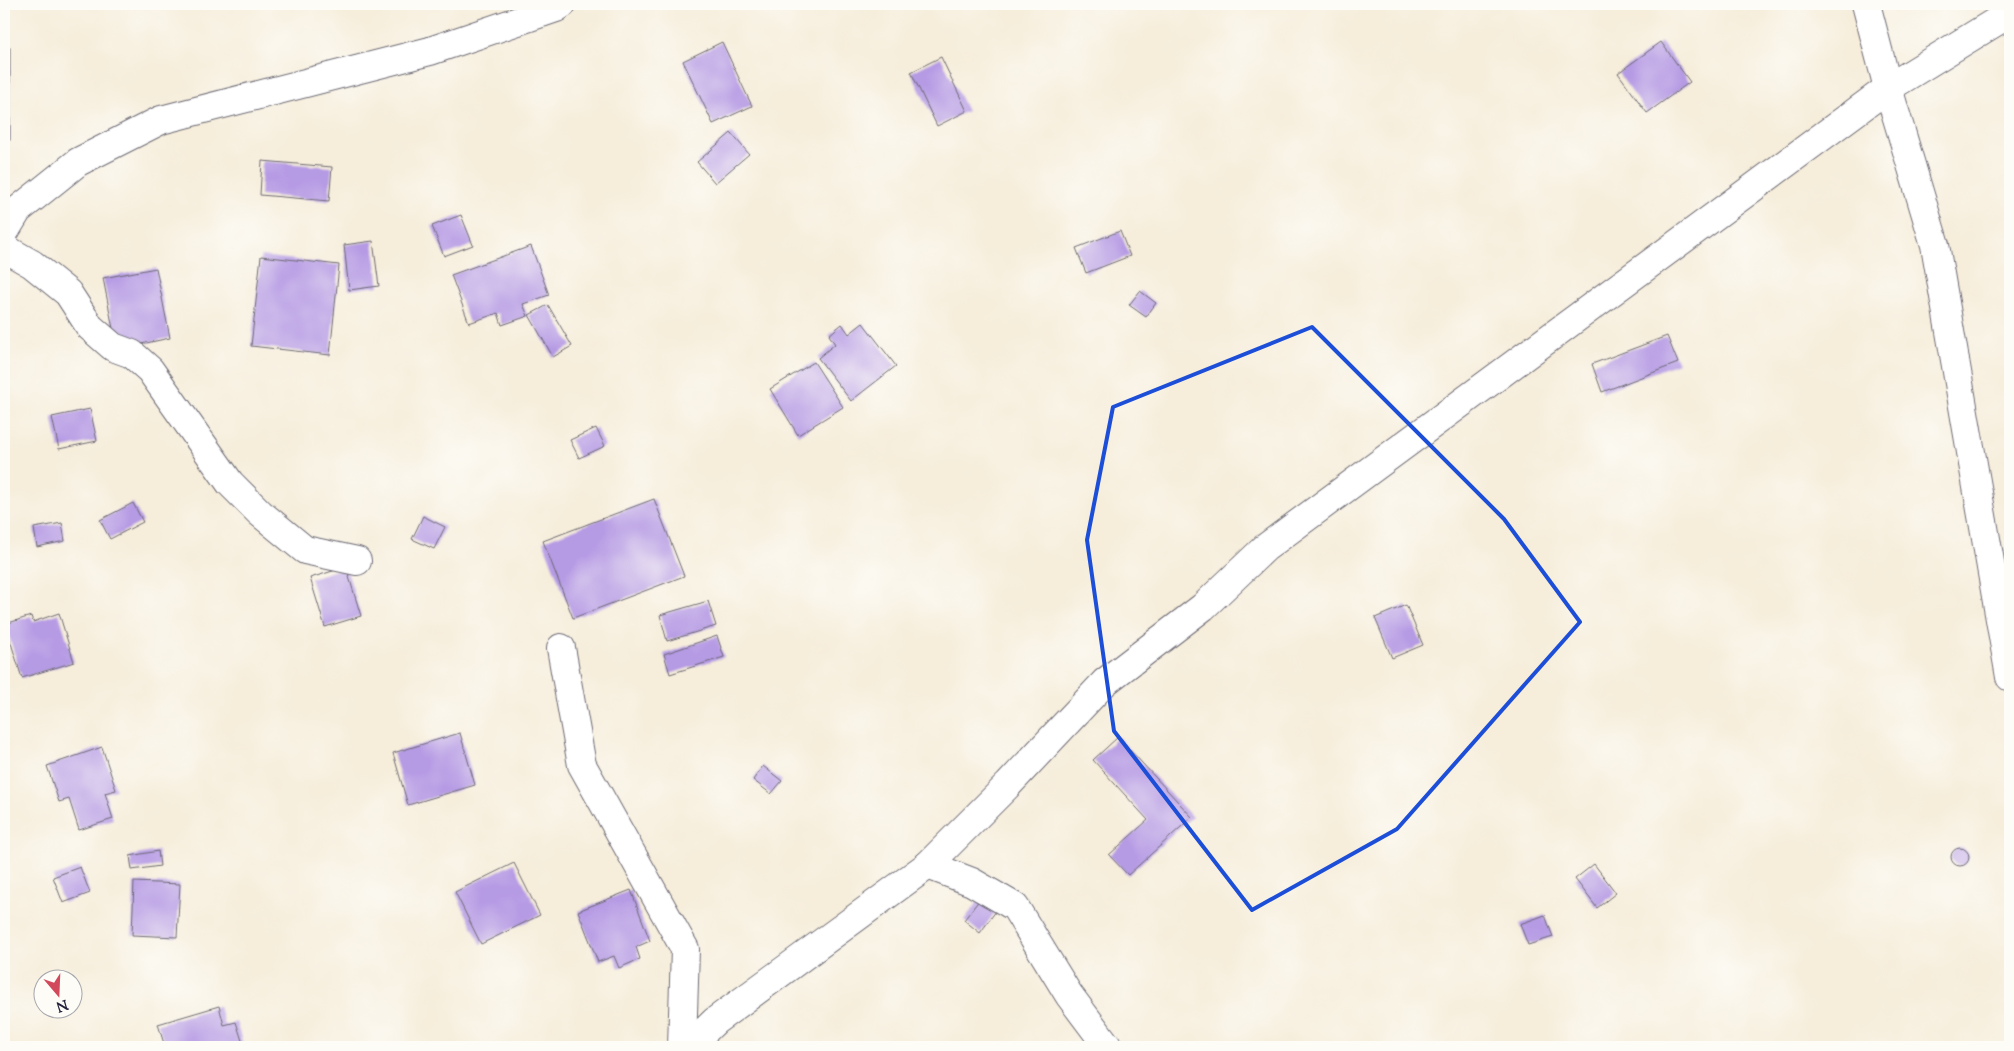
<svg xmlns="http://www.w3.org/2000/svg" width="2014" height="1051" font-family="'Sorts Mill Goudy',serif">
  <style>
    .building { fill: #b59ae4 }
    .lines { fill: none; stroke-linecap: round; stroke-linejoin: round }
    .minor-casing { stroke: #6c6973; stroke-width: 30 }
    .minor { stroke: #fff; stroke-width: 28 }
    .marked { fill: none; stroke: #1d4ed8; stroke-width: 4; stroke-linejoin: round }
  </style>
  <rect width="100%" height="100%" fill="#fdfcf7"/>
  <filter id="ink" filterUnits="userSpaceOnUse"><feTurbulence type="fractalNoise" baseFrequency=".02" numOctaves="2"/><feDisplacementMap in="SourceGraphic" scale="10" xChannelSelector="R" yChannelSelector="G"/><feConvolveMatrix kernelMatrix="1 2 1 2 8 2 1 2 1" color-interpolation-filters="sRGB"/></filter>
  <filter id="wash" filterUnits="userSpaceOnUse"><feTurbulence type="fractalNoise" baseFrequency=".0096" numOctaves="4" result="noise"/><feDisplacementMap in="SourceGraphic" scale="20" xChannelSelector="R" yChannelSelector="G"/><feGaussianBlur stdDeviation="1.12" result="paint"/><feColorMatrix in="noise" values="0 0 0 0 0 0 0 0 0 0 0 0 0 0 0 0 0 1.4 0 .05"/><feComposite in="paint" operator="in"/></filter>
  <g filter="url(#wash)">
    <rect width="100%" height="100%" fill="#f6edda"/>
    <g id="blocks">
      <g class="building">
        <polygon points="722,42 752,106 713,124 683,61"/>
        <polygon points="1661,42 1690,82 1647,113 1618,73"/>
        <rect x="4" y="48" width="6" height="92"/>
        <polygon points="941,57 967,111 937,126 911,72"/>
        <polygon points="731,133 749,154 715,183 697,162"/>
        <polygon points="262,161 332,167 329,201 260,195"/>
        <polygon points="461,215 473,245 444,256 432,226"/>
        <polygon points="1120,231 1130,256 1086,273 1076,248"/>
        <polygon points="373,241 379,286 349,290 344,245"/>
        <polygon points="531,246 549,295 523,304 528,316 502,325 498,313 469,323 451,275"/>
        <polygon points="261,256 339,265 330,355 251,346"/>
        <polygon points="156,268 170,338 117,349 103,278"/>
        <polygon points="1140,291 1156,303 1146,317 1129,305"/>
        <polygon points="548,305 572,346 553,357 529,315"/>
        <polygon points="863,323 896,366 851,401 818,358 835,344 829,335 842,324 849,334"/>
        <polygon points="1667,336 1678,363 1602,392 1592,364"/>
        <polygon points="814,362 843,407 798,435 770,389"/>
        <polygon points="90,409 97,441 59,449 52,417"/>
        <polygon points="596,428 605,446 579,458 570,440"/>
        <polygon points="654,499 684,576 573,618 543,541"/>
        <polygon points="133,503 143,522 110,539 100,520"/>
        <polygon points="423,516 445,527 434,549 412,539"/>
        <polygon points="62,523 65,541 37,547 34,528"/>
        <polygon points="346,567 361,616 325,627 310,578"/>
        <polygon points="708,601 716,626 667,641 660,615"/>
        <polygon points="1406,605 1423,645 1392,658 1375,618"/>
        <polygon points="59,613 74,662 22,678 5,624 31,616 33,622"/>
        <polygon points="717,636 724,657 670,674 664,654"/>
        <polygon points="460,733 475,785 408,805 393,753"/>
        <polygon points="1118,737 1192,817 1128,875 1109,855 1148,820 1093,760"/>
        <polygon points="102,747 116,790 105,793 113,819 79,830 69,799 59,802 47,766"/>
        <polygon points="763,766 782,781 771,794 753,780"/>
        <circle cx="1960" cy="857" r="9"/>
        <polygon points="158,851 160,866 132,870 130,856"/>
        <polygon points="514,863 540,915 481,944 455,892"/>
        <polygon points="1594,864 1616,893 1597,908 1575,879"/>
        <polygon points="80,867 90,893 63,903 53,877"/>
        <polygon points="134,882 180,884 177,937 132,935"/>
        <polygon points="631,890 650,941 636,947 640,959 619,968 614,956 598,962 578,911"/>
        <polygon points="980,899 996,911 980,933 964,920"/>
        <polygon points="1545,915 1553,937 1528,945 1520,924"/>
        <polygon points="219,1006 224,1025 236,1022 244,1047 165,1047 158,1024"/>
      </g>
    </g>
  </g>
  <g filter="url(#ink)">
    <use href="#blocks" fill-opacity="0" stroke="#6c6973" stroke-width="1"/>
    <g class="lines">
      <defs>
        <g id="minor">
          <polyline points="1866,4 1888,88 1935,245 2010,677"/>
          <polyline points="4,233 18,210 78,162 161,120 430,51 556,8 562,4"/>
          <polyline points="4,248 32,264 68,293 90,327 113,347 132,354 150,370 230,483 260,513 305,550 357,561"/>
          <polyline points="561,648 582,765 685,949 682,1047"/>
          <polyline points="928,865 972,882 1015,907 1069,995 1108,1047"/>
          <polyline points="688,1047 715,1021 928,865 1008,785 1105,682 1203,607 1265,548 1888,88 2010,13"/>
        </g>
      </defs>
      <use href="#minor" class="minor-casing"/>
      <use href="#minor" class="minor"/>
    </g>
  </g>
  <path class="marked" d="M1312 327 1504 519 1580 622 1397 829 1252 910 1114 731 1087 540 1113 407Z"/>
  <rect width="2014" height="1051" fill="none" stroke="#fdfcf7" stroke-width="20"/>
  <g transform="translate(58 994) rotate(161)"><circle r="24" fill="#fdfcf7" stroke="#a5a5ac"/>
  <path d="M0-4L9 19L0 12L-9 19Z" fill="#d1495b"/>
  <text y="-8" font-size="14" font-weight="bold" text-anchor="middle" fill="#22223b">N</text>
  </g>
</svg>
